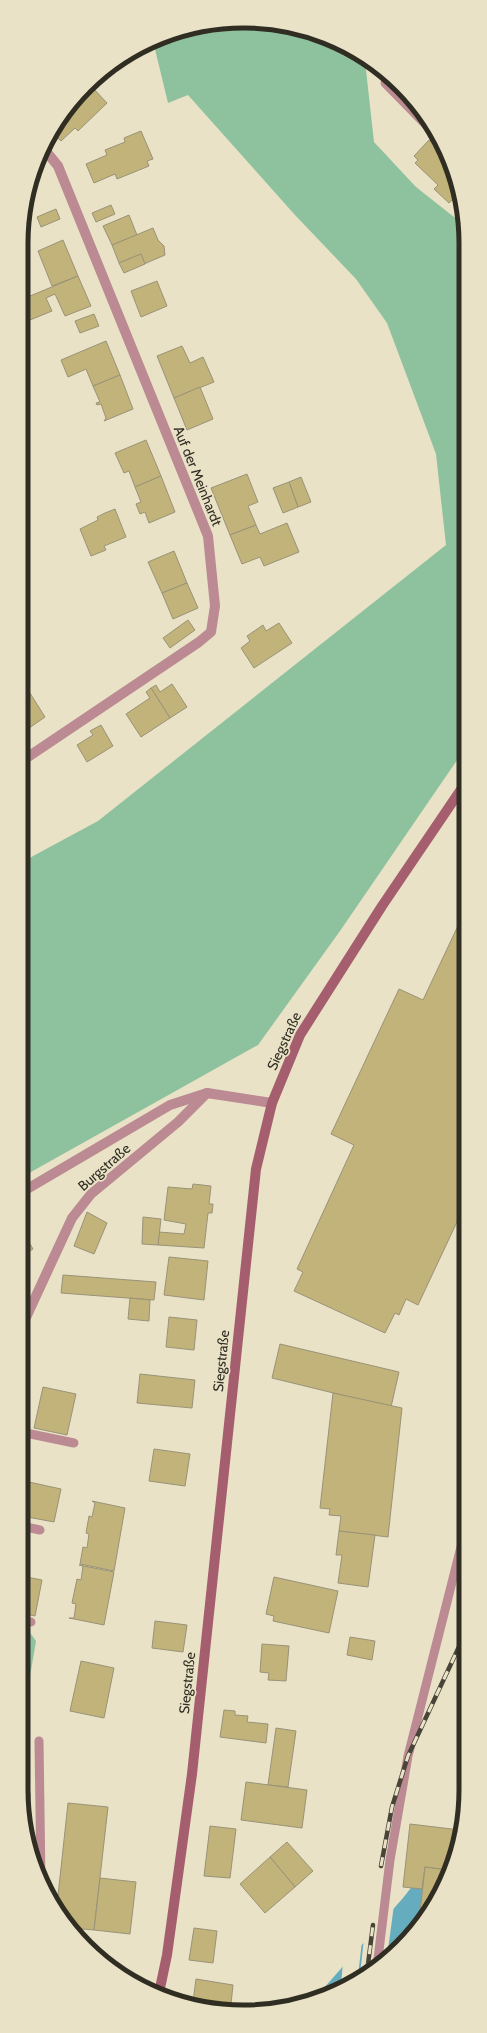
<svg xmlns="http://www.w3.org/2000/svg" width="487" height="2033" font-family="Cabin,sans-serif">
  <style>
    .green { fill: #8ec29e }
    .water { fill: #64acbe }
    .pier { fill: #e9e2c6 }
    .building { fill: #c1b37a; stroke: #999378 }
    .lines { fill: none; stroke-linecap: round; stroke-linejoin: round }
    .lane { stroke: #bb8a93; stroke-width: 9 }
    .street { stroke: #bb8a93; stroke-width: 10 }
    .secondary { stroke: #a55e6d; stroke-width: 10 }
    .rail-casing { stroke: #484438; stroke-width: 4.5 }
    .rail { stroke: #e9e2c6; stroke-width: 3; stroke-dasharray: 9; stroke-linecap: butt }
    .labels { text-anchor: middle; stroke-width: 3.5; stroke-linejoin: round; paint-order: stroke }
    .street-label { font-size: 14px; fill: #302d23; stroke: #e9e2c6 }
    .rim { fill: none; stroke: #302d23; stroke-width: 5 }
  </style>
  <rect width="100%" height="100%" fill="#e9e2c6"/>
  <g class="green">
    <polygon points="273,23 342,44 365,61 374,142 416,187 459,221 464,216 464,750 340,931 258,1045 22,1177 22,862 98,821 446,545 436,454 387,323 356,279 295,215 188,95 168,103 154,45 186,29"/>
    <polygon points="21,1626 26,1627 36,1641 23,1717 21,1717"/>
  </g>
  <polygon class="water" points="464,1820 436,1901 379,1966 316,1997 403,1898"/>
  <g class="pier">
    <polygon points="394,1905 387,1957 379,1966 360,1975 364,1938"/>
    <polygon points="362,1941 358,1976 341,1985 343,1962"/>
  </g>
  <g class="building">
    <polygon points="91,86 107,103 78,131 75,128 61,141 51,132"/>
    <polygon points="141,131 153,159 147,161 149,166 117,179 115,174 94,183 86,164 107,155 105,150 125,142 124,138"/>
    <polygon points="429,140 433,143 436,141 444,148 458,194 449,203 434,189 438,185 415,163 418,160 414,156"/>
    <polygon points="111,205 115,214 96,222 92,213"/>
    <polygon points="56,209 60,219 41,227 37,217"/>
    <polygon points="129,215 137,235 112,245 103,226"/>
    <polygon points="153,228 158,240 164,246 165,255 144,264 141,254 119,263 112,245"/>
    <polygon points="63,240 78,276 52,286 38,251"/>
    <polygon points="141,254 145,264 124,273 119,263"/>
    <polygon points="78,276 91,306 65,316 55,294 46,298 52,311 30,320 23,299"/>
    <polygon points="157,281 167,306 141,317 131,291"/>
    <polygon points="94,314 99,326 80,333 75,321"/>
    <polygon points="106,341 120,375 93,386 86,369 68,377 61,360"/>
    <polygon points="182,346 190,363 203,357 214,382 174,398 157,356"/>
    <polygon points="120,375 133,409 104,421 106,418 101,404 97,405 96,403 100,402 93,386"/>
    <polygon points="200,387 213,419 187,430 174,398"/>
    <polygon points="146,440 161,476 135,487 129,471 124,473 115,453"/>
    <polygon points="247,474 258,502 248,506 256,525 230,535 211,488"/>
    <polygon points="161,476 175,512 149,523 145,512 140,514 136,504 141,502 135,487"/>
    <polygon points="301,477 311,502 298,507 289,482"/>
    <polygon points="289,482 298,507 283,513 273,488"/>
    <polygon points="115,509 126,537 104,546 106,550 91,556 80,529 98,520 97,517 105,513"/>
    <polygon points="287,523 299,552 264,566 260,557 242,564 230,535 256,525 260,534"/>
    <polygon points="174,551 187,583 162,593 148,562"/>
    <polygon points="187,583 198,608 173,619 162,593"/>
    <polygon points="188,620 195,630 170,648 163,638"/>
    <polygon points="279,623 292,643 254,668 241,648 250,641 247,636 263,625 266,631"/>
    <polygon points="172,684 187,707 170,718 151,688 156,685 160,692"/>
    <polygon points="151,688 170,718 141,737 126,714 150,698 146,692"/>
    <polygon points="28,690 45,717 22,733 22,694"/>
    <polygon points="101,725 113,746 87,762 77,745 93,735 90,731"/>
    <polygon points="464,913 464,1207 418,1305 406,1299 399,1315 395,1313 385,1333 294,1291 303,1272 297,1269 354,1145 331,1134 399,989 423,1000"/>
    <polygon points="193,1184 211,1186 209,1204 213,1204 212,1213 208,1213 204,1248 158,1245 159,1232 184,1234 186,1224 164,1220 168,1187 192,1189"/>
    <polygon points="87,1212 107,1223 94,1254 74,1246"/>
    <polygon points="143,1217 161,1219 158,1245 142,1244"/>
    <polygon points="23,1232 33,1249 22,1256 22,1233"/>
    <polygon points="169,1257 208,1261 204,1300 164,1295"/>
    <polygon points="22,1262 28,1272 22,1276"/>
    <polygon points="63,1275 156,1282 154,1300 61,1293"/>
    <polygon points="130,1298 150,1300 149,1321 128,1319"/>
    <polygon points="169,1317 197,1320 194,1350 166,1347"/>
    <polygon points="280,1344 399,1372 391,1407 272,1378"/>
    <polygon points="140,1374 195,1380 192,1408 137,1403"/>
    <polygon points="21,1387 27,1388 21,1413"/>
    <polygon points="43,1387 76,1394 67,1435 34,1428"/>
    <polygon points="333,1393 402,1408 388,1537 339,1531 341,1516 329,1515 330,1509 320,1508"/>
    <polygon points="154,1449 190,1454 185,1486 149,1481"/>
    <polygon points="29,1482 61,1489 54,1522 22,1516"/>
    <polygon points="92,1501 125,1508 114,1571 80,1564 83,1547 87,1548 89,1534 86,1533 89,1516 92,1517 95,1503"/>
    <polygon points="339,1531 375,1535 368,1587 338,1583 342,1555 336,1555"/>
    <polygon points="79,1565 114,1572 104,1625 69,1618 74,1618 76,1604 72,1603 77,1579 81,1580 83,1566"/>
    <polygon points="21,1576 42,1580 35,1616 21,1613"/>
    <polygon points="274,1577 338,1591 329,1633 273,1621 274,1616 266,1614"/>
    <polygon points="155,1621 187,1625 183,1652 152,1648"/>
    <polygon points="350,1637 375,1641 372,1660 347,1655"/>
    <polygon points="262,1644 289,1646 286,1681 268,1680 269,1673 260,1672"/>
    <polygon points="81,1661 114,1668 104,1718 70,1711"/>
    <polygon points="224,1710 235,1711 235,1715 248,1716 247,1722 268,1724 266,1743 220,1737"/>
    <polygon points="276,1728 296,1731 288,1787 268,1785"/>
    <polygon points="246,1782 307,1790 302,1828 241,1820"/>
    <polygon points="22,1793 30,1793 30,1833"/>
    <polygon points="68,1803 108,1807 94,1930 71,1928 57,1905"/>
    <polygon points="410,1824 460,1830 447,1870 425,1867 422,1889 403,1887"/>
    <polygon points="210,1826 236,1829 230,1878 204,1876"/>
    <polygon points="287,1842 313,1871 295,1887 270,1857"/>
    <polygon points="270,1857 295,1887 265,1913 240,1884"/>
    <polygon points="425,1867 447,1870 436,1901 419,1921"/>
    <polygon points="100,1878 136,1882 130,1934 94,1930"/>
    <polygon points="194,1928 217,1931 213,1963 189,1960"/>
    <polygon points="196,1979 233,1985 231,2004 225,2003 224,2010 193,2002"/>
  </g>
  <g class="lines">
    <g class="lane">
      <polyline points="387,77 385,83 437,136"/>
      <polyline points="21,1432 74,1443"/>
      <polyline points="21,1526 40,1530"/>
      <polyline points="21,1621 31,1622"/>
      <polyline points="39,1741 41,1880"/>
      <polyline points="377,1967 390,1860 408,1756 464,1535"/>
    </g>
    <g class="street">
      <polyline points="22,761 199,642 211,632 215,606 208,536 58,166 45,150"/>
      <polyline points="22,1192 170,1105 207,1093 272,1103"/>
      <polyline points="23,1324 72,1218 91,1194 178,1122 207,1093"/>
    </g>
    <polyline class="secondary" points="159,1993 167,1955 192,1774 256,1169 272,1103 300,1035 382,906 464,785"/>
    <defs>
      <g id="rail">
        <polyline points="381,1866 392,1807 408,1756 464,1636"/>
        <polyline points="367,1972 373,1925"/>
      </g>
    </defs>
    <use href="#rail" class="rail-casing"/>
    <use href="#rail" class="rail"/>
  </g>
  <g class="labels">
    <g class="street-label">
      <text transform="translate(198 476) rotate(68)" y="5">Auf der Meinhardt</text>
      <text transform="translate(284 1041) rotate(-65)" y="5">Siegstraße</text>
      <text transform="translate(104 1167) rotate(-41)" y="5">Burgstraße</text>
      <text transform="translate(221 1361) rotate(-84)" y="5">Siegstraße</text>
      <text transform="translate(187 1683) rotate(-84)" y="5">Siegstraße</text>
    </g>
  </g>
  <path d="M0 0H487V2033H0ZM243 28H244A215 215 0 0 1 459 243V1790A215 215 0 0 1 244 2005H243A215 215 0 0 1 28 1790V243A215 215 0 0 1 243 28Z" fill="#e9e2c6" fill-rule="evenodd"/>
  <path class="rim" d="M243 28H244A215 215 0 0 1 459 243V1790A215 215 0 0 1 244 2005H243A215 215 0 0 1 28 1790V243A215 215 0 0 1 243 28Z"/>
</svg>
